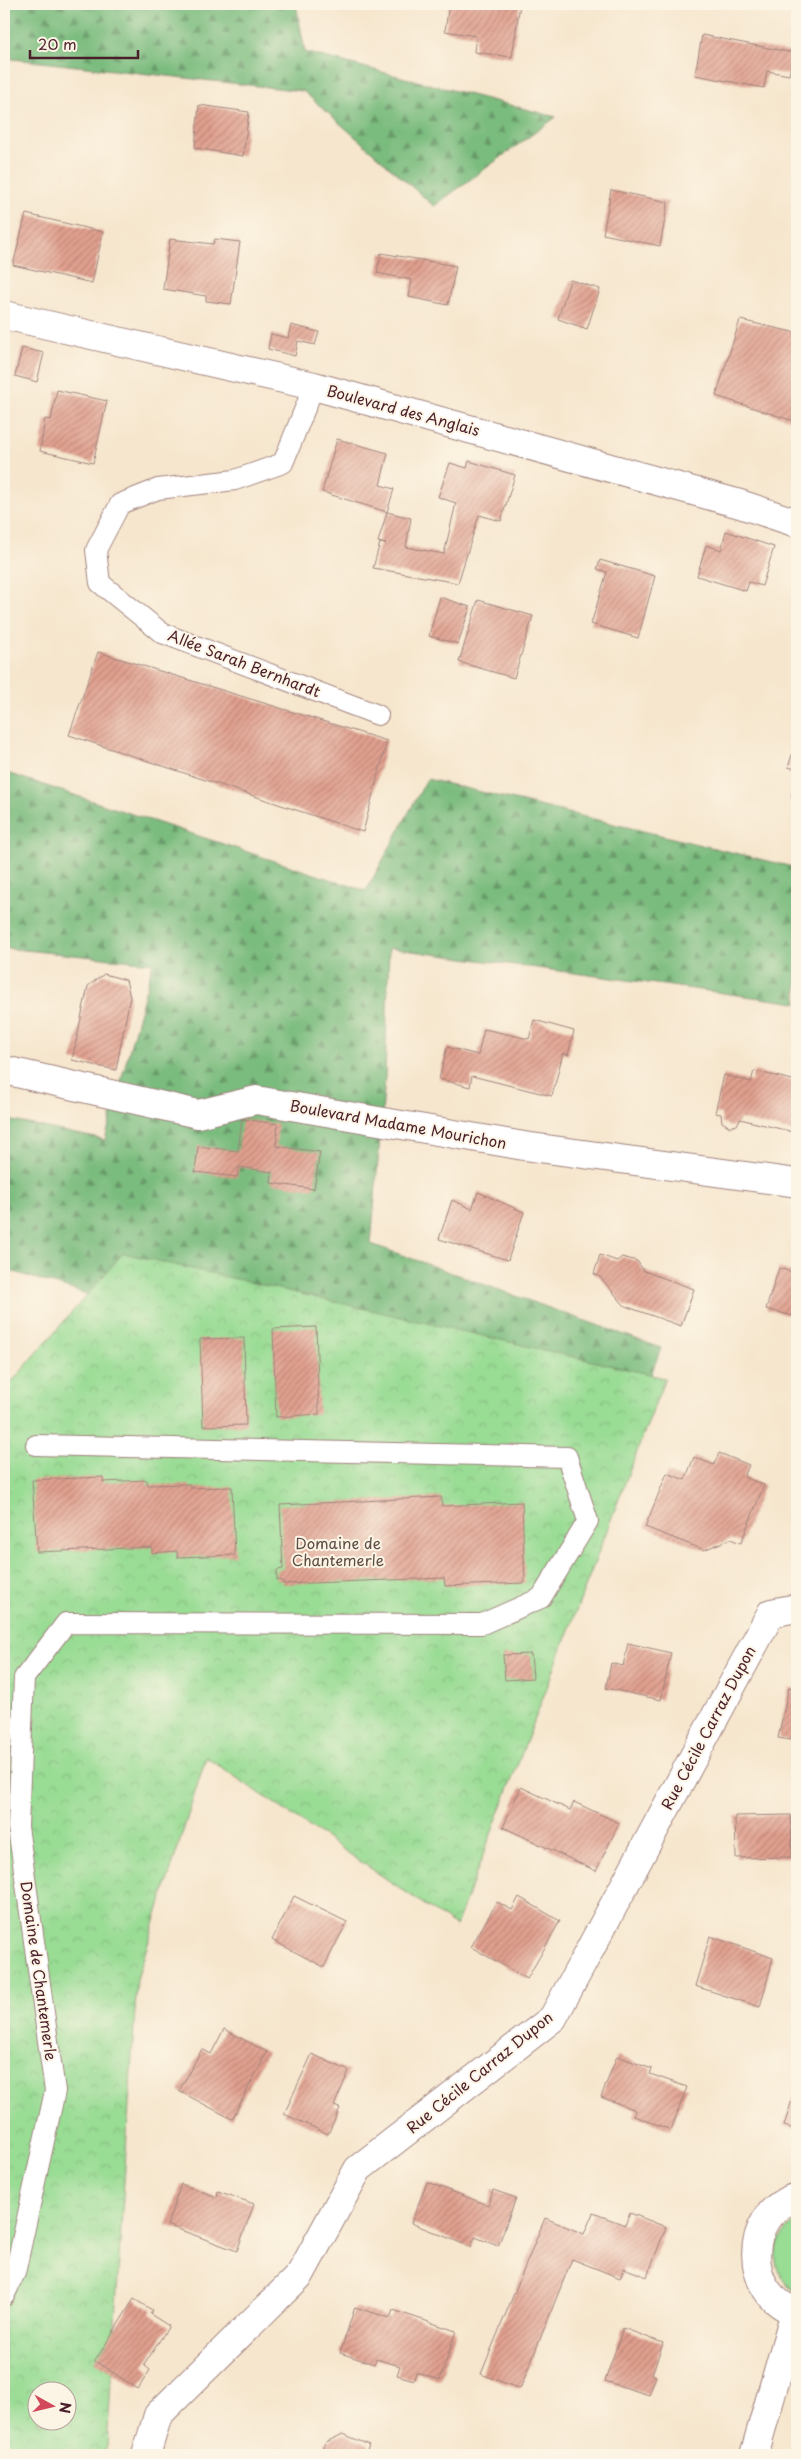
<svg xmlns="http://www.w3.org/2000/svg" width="801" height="2459" font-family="'Playpen Sans',sans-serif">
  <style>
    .grass { fill: #99dc94; stroke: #727e60 }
    .forest { fill: url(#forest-firs); stroke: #626e54 }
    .park { fill: url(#park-crowns); stroke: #727e60; fill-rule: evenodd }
    .building { fill: url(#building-hatch) }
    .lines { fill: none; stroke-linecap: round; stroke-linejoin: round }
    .service-casing { stroke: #a0827c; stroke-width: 22 }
    .minor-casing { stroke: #a0827c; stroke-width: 30 }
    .tertiary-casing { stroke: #a0827c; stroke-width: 30 }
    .service { stroke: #fff; stroke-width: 20 }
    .minor { stroke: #fff; stroke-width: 28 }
    .tertiary { stroke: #fff; stroke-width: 28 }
    .labels { text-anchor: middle; stroke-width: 4; stroke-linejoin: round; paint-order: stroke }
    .street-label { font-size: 15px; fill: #4a1f2b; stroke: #fcf5e5 }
    .park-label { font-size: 15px; fill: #5e4e45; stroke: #fcf5e5 }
  </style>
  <defs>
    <pattern id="forest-firs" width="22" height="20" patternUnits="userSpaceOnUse" patternTransform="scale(1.25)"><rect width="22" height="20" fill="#7abc7e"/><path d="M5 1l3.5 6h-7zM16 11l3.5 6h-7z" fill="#669867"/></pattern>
    <pattern id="park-crowns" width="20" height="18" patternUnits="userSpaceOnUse" patternTransform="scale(1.25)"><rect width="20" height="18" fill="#99dc94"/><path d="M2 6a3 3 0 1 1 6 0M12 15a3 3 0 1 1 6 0" fill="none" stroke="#85bc80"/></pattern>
    <pattern id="building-hatch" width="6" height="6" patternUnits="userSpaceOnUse" patternTransform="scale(1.25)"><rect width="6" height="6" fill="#e1a08f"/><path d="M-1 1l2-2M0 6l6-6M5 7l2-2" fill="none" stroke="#b88275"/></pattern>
  </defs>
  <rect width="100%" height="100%" fill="#fcf5e5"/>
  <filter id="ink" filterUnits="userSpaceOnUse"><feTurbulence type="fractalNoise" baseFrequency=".02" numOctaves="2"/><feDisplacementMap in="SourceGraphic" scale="10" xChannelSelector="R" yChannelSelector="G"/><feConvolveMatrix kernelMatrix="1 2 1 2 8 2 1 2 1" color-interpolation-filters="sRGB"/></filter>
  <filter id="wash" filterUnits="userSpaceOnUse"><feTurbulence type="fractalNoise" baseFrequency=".0096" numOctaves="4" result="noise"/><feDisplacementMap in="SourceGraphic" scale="20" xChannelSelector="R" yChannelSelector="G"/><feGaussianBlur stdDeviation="1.12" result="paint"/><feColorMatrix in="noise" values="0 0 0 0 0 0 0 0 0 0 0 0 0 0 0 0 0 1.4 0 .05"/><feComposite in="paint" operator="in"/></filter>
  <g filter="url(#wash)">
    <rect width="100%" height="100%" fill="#f6e6ce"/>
    <path class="grass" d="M797 2221V2294C770 2274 767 2240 797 2221Z"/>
    <g class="forest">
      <polygon points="4,4 296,4 305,52 556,117 434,206 303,91 4,58"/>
      <polygon points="4,772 366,891 427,779 797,868 797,1003 389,948 385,1078 371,1244 661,1348 455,1899 333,1368 4,1269 4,1119 105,1140 153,963 4,948"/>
    </g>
    <path class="park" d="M123 1253 665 1378 456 1926 206 1757 137 1979 107 2446 103 2455H4V1391ZM38 2392H68V2422H38Z"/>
    <g id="blocks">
      <g class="building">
        <polygon points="449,4 520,4 512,57 474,52 476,36 445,31"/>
        <polygon points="702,35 794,53 789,75 767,71 764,88 695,75"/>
        <polygon points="199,105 249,112 243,156 195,148"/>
        <polygon points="611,190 668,202 660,246 603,234"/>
        <polygon points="26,214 103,232 92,283 13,265"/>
        <polygon points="170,239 213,244 215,239 240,242 231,304 206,301 206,296 163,289"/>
        <polygon points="381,253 456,266 448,305 409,297 412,280 377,273"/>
        <polygon points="570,280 600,289 587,329 558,319"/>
        <polygon points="740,320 797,333 797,422 716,396"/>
        <polygon points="291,325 319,332 315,345 298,341 295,356 268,349 271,334 288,338"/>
        <polygon points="22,348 44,353 37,382 15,376"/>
        <polygon points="57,390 107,401 93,463 40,451 45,419 51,420"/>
        <polygon points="337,439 388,453 380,485 394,489 387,512 322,492"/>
        <polygon points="469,461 515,475 501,521 479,515 458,583 373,568 380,543 386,544 378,542 387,512 411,518 406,547 444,554 456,503 438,497 450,463 467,468"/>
        <polygon points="726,531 774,547 762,586 749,582 746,591 697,576 706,545 721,550"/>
        <polygon points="600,560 655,576 638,638 591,624 607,572 597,569"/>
        <polygon points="440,597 470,607 458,644 429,636"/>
        <polygon points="478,600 533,616 514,678 459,662"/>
        <polygon points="98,652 387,741 363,832 69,735"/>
        <polygon points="797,740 797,769 788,767"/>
        <polygon points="797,773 797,799 791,797"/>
        <polygon points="104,974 126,980 130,997 116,1070 72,1060 88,986"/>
        <polygon points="534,1020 574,1031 568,1055 563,1053 552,1096 472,1076 470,1087 439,1079 447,1047 478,1055 484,1029 529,1039"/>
        <polygon points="754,1071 797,1081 797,1133 740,1119 737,1125 730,1127 722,1122 721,1114 715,1113 724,1075 751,1082"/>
        <polygon points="242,1119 278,1124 276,1146 320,1152 314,1189 271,1183 272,1172 239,1167 237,1177 195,1172 198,1146 238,1151"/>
        <polygon points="478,1192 524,1212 508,1260 439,1239 452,1200 472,1209"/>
        <polygon points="600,1255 617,1261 622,1257 637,1261 644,1271 694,1289 681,1326 625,1306 599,1276 594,1274"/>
        <polygon points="779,1268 797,1274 797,1317 766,1309"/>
        <polygon points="316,1327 319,1414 276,1417 273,1329"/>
        <polygon points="244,1338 246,1425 203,1426 200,1339"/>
        <polygon points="719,1453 749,1465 744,1477 764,1485 741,1543 730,1539 704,1550 645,1527 667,1473 685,1480 694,1457 714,1465"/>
        <polygon points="103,1477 103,1482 147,1480 148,1485 190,1484 190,1488 232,1487 235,1555 177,1557 177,1551 152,1553 152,1547 37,1552 32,1480"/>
        <polygon points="441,1497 442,1506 522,1502 525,1583 445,1586 444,1578 283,1584 283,1581 277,1580 277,1570 283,1569 280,1505"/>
        <polygon points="628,1643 671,1653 661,1700 606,1688 611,1663 623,1666"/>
        <polygon points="531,1654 533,1678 505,1680 503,1655"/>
        <polygon points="789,1687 797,1689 797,1741 778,1738"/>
        <polygon points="521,1787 570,1810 574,1802 619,1823 596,1871 503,1827"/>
        <polygon points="791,1815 792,1857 736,1858 735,1816"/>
        <polygon points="294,1896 347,1922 324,1967 272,1940"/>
        <polygon points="519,1897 560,1921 527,1979 471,1947 497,1902 512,1910"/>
        <polygon points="710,1936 773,1958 760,2007 695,1986"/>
        <polygon points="224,2029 267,2052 232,2119 179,2091 202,2049 211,2054"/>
        <polygon points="312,2054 349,2071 334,2106 340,2108 328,2134 284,2114"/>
        <polygon points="617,2056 652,2069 650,2074 687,2087 671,2130 634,2116 636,2110 601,2097"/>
        <polygon points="795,2090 797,2091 797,2130 784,2126"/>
        <polygon points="427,2182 488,2205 493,2190 516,2198 498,2246 475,2237 471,2247 411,2223"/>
        <polygon points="181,2184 217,2197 218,2191 254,2204 237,2251 167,2225"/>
        <polygon points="593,2213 625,2225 630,2213 666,2227 647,2277 624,2268 620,2278 572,2259 520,2389 481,2374 545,2218 584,2234"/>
        <polygon points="134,2299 152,2310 150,2314 169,2326 144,2365 150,2370 138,2389 95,2361"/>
        <polygon points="355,2307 390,2318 393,2310 456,2331 440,2380 416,2372 414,2380 397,2375 400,2366 376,2359 374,2364 340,2353"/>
        <polygon points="623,2328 663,2343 652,2374 656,2376 649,2395 605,2381"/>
        <polygon points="343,2434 369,2445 367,2451 378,2455 321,2455 326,2442"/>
      </g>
    </g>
  </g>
  <g filter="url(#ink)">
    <use href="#blocks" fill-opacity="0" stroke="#a0827c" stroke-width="1"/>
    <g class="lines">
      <defs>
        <g id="service">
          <polyline points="314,386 283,463 235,480 158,489 120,504 96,550 100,583 162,633 378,715"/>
          <polyline points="4,2296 15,2273 55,2091 18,1827 24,1678 66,1623 482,1624 541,1598 588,1521 567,1457 36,1445"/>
        </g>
        <g id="minor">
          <polyline points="4,1070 198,1114 256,1100 524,1146 797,1183"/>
          <path d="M797 2197C742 2213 743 2296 797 2312"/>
          <polyline points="146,2455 158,2415 300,2275 358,2169 553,2018 771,1613 797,1608"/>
          <polyline points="754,2455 795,2312"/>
        </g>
        <polyline id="tertiary" points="4,315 314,386 740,504 797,523"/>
      </defs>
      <use href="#service" class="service-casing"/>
      <use href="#minor" class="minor-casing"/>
      <use href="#tertiary" class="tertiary-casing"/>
      <use href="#service" class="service"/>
      <use href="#minor" class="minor"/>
      <use href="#tertiary" class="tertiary"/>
    </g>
  </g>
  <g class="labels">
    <g class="street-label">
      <text transform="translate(403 411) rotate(15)" y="5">Boulevard des Anglais</text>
      <text transform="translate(244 664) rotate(21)" y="5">Allée Sarah Bernhardt</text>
      <text transform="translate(398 1125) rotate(10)" y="5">Boulevard Madame Mourichon</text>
      <text transform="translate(709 1728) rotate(-62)" y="5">Rue Cécile Carraz Dupon</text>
      <text transform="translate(38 1971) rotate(82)" y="5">Domaine de Chantemerle</text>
      <text transform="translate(480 2073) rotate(-39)" y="5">Rue Cécile Carraz Dupon</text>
    </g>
    <g class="park-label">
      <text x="338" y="1549">Domaine de<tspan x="338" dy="17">Chantemerle</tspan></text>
    </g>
  </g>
  <rect width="801" height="2459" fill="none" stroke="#fcf5e5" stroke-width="20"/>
  <g transform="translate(52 2406) rotate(98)"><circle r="24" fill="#fcf5e5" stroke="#b59f9b"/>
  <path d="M0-4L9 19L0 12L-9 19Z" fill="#d1495b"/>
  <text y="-8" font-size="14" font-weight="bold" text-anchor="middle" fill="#4a1f2b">N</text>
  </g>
  <path d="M30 50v8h108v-8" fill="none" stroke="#4a1f2b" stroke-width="2.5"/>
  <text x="38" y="50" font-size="15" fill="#4a1f2b" stroke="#fcf5e5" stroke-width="4" paint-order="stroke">20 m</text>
</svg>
